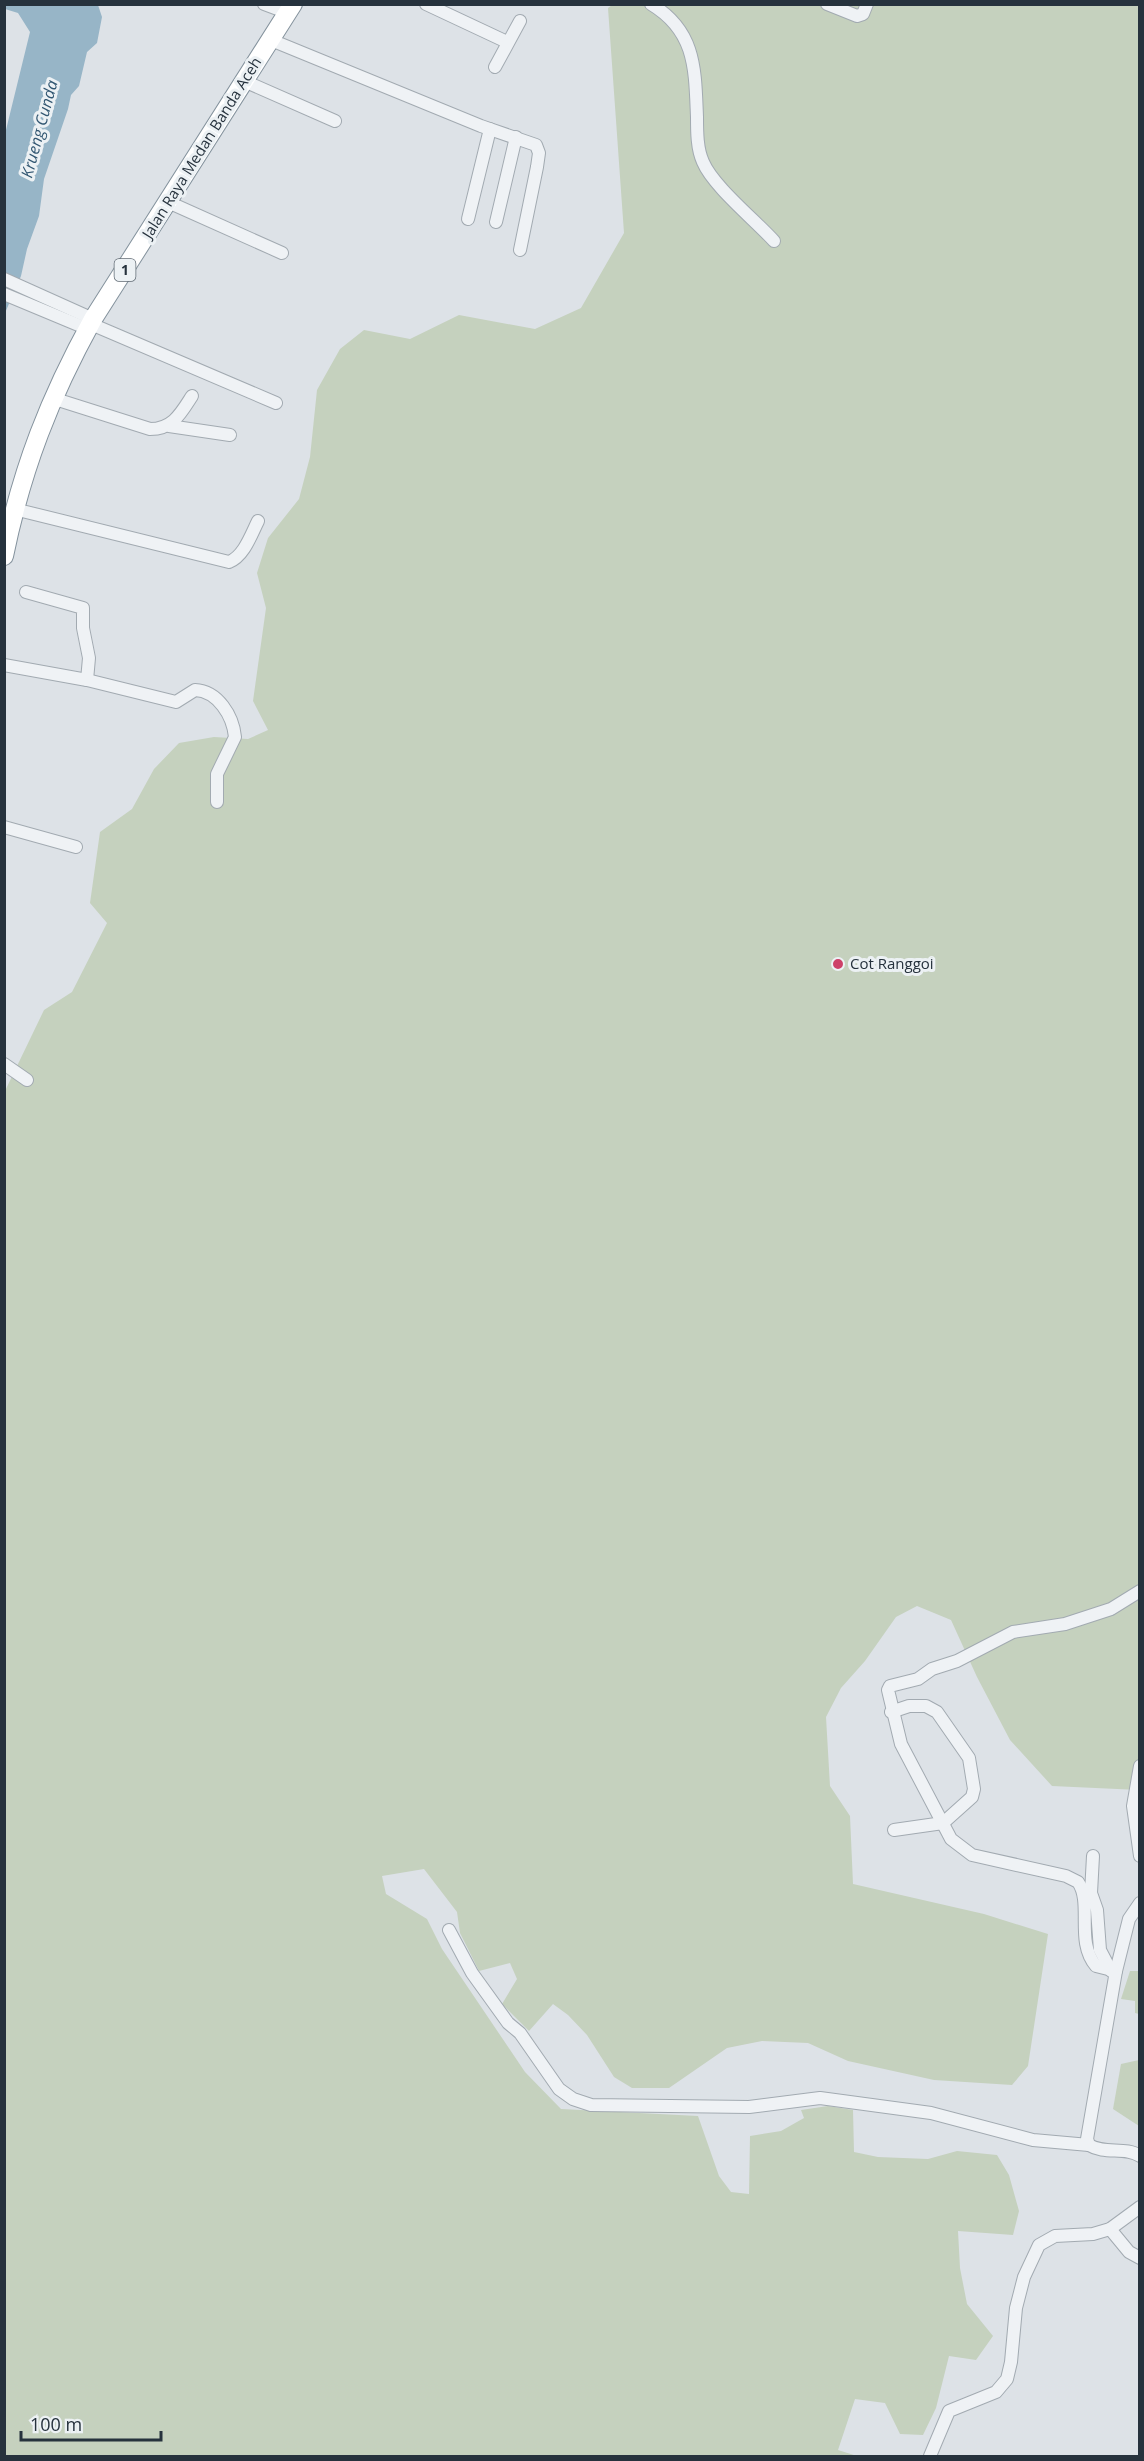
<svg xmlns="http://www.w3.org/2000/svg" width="1144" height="2461" font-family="'Open Sans',sans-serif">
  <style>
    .green { fill: #c5d1be }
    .water { fill: #97b5c7 }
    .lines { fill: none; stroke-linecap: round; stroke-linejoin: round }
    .minor-casing { stroke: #a2aab1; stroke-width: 14 }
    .highway-casing { stroke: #84929d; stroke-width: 20 }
    .minor { stroke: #eff2f5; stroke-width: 12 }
    .highway { stroke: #fff; stroke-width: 18 }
    .poi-dot { fill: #cd4069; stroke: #ecf1f4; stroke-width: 2 }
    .labels { text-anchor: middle; stroke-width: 6; stroke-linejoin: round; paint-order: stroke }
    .shield { fill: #ecf1f4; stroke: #616b74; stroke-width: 1.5 }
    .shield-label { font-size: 14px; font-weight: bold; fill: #26323d }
    .street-label { font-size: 15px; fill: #26323d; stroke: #ecf1f4 }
    .poi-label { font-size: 15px; fill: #26323d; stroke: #ecf1f4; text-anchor: start }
    .water-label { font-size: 16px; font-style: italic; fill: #315671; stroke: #ecf1f4 }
  </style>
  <rect width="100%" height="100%" fill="#dde2e7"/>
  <g class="green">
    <polygon points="612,5 1139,5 1139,1790 1052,1786 1010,1740 977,1677 951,1620 917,1606 896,1617 865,1661 841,1688 826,1717 830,1786 850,1816 853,1884 984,1914 1048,1934 1028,2066 1012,2085 934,2080 848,2061 808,2043 762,2041 727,2048 669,2088 632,2088 614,2077 587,2035 568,2015 553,2004 529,2031 502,2004 517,1979 510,1963 479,1971 460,1933 457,1912 424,1869 382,1876 386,1894 427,1919 442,1949 525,2072 561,2109 698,2116 719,2176 731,2192 749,2194 750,2136 781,2131 804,2118 801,2110 828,2106 853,2110 854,2152 878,2157 928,2159 957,2151 997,2155 1009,2175 1019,2211 1013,2235 958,2231 960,2268 967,2304 993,2336 976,2360 949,2356 936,2408 923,2435 900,2434 885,2403 855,2399 838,2450 857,2456 5,2456 5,1091 44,1010 72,992 107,923 90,903 100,832 132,809 154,769 179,743 214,737 248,739 268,730 253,701 266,608 257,573 268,538 299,499 310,457 317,390 340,349 364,330 410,339 459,315 535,329 581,308 624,233 608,8"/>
    <polygon points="1130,1971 1139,1971 1139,2014 1135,2013 1135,2001 1121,1999"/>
    <polygon points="1139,2060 1140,2060 1139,2126 1113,2109 1121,2064"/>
  </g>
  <polygon class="water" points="5,5 98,5 102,17 97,43 87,52 79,86 71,95 68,109 44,179 39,216 27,249 21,276 5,313 5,134 30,32 18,13 5,9"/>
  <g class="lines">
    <defs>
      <g id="minor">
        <polyline points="264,4 288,13"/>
        <polyline points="426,4 507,42"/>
        <path d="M651 4C696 31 695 69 697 117 697 132 697 149 703 162 713 186 755 220 774 241"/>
        <polyline points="827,4 857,16 863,14 867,4"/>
        <polyline points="271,40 481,126 536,145 539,153 537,167 520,250"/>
        <polyline points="495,67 520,21"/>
        <polyline points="244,81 335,121"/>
        <polyline points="168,202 282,253"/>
        <polyline points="468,219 490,129"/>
        <polyline points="496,222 516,137"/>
        <polyline points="4,279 93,319"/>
        <polyline points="4,294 88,329"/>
        <polyline points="91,324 276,403"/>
        <path d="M52 398 150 429C173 429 181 413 192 396"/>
        <polyline points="169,426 230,435"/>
        <path d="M14 509 229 562C244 556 251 535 258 521"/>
        <polyline points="26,592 83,608 83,628 89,658 87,680"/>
        <path d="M4 665 87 680 176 702 195 690C218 691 233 716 235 737L217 774V802"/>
        <polyline points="4,827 76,847"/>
        <polyline points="4,1064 27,1080"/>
        <polyline points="891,1712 909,1706 926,1706 937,1712 969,1758 974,1789 972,1797 943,1823 894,1830"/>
        <polyline points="1140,1766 1133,1806 1140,1856"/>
        <polyline points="1093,1856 1091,1893 1097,1910 1100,1950 1111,1971"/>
        <path d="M1140 1903 1129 1919 1116 1971 1087 2139 1089 2145C1105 2155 1125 2146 1140 2156"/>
        <polyline points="449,1930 472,1973 508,2023 520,2033 559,2089 573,2099 591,2105 749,2107 820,2098 931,2113 1033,2140 1089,2145"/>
        <path d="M1116 1971 1096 1966C1075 1942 1093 1903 1078 1882L1066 1876 972 1855 951 1839 901 1744 888 1690 890 1686 918 1679 932 1669 957 1661 1013 1632 1065 1624 1111 1609 1140 1591"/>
        <polyline points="1110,2229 1129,2252 1140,2258"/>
        <polyline points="930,2456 949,2411 996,2392 1007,2379 1011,2362 1016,2308 1024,2277 1039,2245 1055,2236 1093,2234 1110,2229 1140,2207"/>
      </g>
      <path id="highway" d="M4 556C22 468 50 397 93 319L293 4"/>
    </defs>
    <use href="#minor" class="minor-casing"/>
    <use href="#highway" class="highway-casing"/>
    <use href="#minor" class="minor"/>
    <use href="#highway" class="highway"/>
  </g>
  <circle class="poi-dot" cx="838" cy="964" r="6"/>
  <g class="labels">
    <rect class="shield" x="114.5" y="259" width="21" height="22" rx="4.5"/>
    <g class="shield-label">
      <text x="125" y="275">1</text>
    </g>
    <g class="street-label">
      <text transform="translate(202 148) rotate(-58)" y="5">Jalan Raya Medan Banda Aceh</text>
    </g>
    <g class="poi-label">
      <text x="850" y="969">Cot Ranggoi</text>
    </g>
    <g class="water-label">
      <text transform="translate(39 129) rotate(-75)" y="6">Krueng Cunda</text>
    </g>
  </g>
  <rect width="1144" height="2461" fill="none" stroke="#26323d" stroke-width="12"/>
  <path d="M21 2431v9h140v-9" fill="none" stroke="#26323d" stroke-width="3"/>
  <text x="30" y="2431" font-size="18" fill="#26323d" stroke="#ecf1f4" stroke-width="4.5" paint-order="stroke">100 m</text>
</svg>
